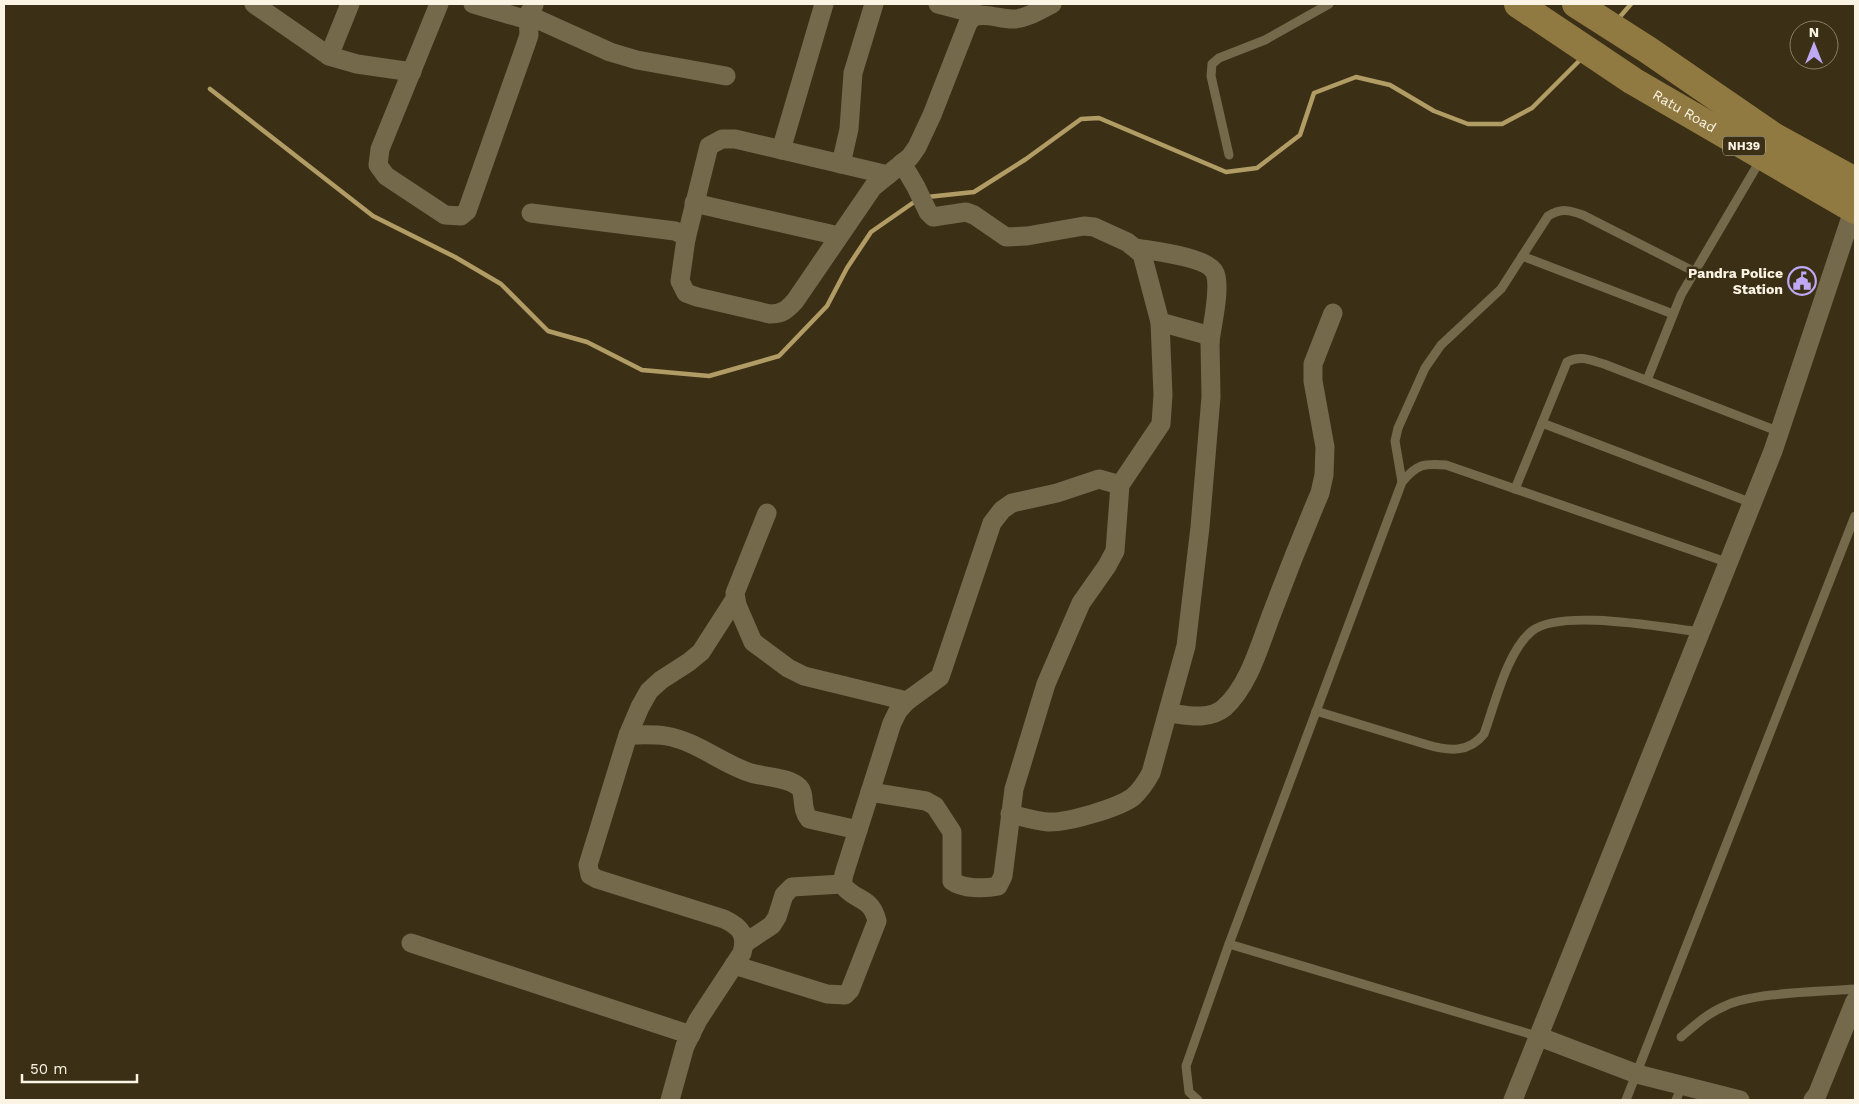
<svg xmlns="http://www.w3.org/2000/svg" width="1859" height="1104" font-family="'Work Sans',sans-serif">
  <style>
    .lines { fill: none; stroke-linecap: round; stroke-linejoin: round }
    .stream { stroke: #b29c65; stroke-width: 4.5 }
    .service { stroke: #75694c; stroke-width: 9 }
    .minor { stroke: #75694c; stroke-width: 19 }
    .primary { stroke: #917a41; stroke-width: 28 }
    .labels { text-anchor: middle; stroke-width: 5; stroke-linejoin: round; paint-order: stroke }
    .shield { fill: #3b3015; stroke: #c1b9a6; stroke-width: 1 }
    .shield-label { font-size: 12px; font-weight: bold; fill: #fbf4e4 }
    .street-label { font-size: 14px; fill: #fbf4e4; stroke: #3b3015 }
    .poi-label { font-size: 14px; font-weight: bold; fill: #fbf4e4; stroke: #3b3015; text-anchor: end }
  </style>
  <rect width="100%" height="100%" fill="#3b3015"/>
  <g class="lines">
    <g class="stream">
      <polyline points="1618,19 1631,4"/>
      <polyline points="210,89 373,216 455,257 501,284 548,331 587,342 642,370 709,376 779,356 827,306 847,268 871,232 917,200"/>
      <polyline points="927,197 974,192 1026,159 1081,119 1099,118 1226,172 1257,168 1300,135 1314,93 1356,77 1390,85 1434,111 1468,124 1502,124 1532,108 1582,58"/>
    </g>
    <g class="service">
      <polyline points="1229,155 1211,76 1212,64 1219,58 1265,40 1329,4"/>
      <polyline points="1522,256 1673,314"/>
      <polyline points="1647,380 1681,295 1761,159"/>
      <polyline points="1542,423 1752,503"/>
      <path d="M1402 482 1395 441 1398 428 1425 368 1441 345 1501 289 1548 216C1561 208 1569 210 1583 215L1693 271"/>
      <path d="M1515 489 1567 362C1580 355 1590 360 1604 364L1780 432"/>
      <path d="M1316 711 1428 745C1449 751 1469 753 1484 734 1495 704 1507 651 1532 631 1561 608 1664 628 1701 632"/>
      <polyline points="1229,944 1540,1037"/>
      <path d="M1681 1037C1695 1025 1708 1013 1725 1006 1754 992 1821 992 1855 989"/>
      <path d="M1198 1100 1189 1092 1186 1066 1229 944 1402 482C1417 464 1424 463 1446 465L1729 563"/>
      <polyline points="1626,1100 1855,516"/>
      <polyline points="1676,1100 1682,1086"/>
    </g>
    <g class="minor">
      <polyline points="254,4 329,56 357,64 412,72"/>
      <polyline points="439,4 380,149 378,165 386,176 445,215 461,216 467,211 526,44 529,35 528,15 610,52 637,60 726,76"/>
      <polyline points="473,4 521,18 528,15 534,5"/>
      <polyline points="938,4 980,15"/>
      <polyline points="329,56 350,4"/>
      <polyline points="781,150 824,4"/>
      <path d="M902 163 916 187 928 212 933 217 966 212 974 215 1006 237 1027 236 1084 226 1094 227 1127 242 1142 254 1160 322 1207 335 1210 342 1211 397 1200 527 1186 646 1151 773C1146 782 1141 790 1133 797 1118 808 1067 823 1048 822 1035 821 1023 817 1010 814"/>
      <polyline points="841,164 849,129 853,73 874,4"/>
      <polyline points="694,203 839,236"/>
      <path d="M531 213 675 231 683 235 686 239 680 281 686 293 697 297 770 314C782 314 787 310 795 301L873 187 910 157 917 147 932 115 968 23 973 17C988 12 1000 20 1015 19 1028 18 1040 10 1052 4"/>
      <polyline points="686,239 709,146 722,139 735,139 888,175"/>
      <path d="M1136 248C1153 251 1209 257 1215 273 1221 289 1212 324 1210 342"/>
      <polyline points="767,513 735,593 737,605 753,642 788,668 804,676 907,701"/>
      <path d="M1168 713C1186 715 1208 721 1224 708 1249 686 1260 644 1272 613 1287 573 1303 533 1320 493L1324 475 1325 447 1313 381V364L1333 313"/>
      <path d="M628 735C640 735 654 734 666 736 697 741 722 764 751 773 765 777 788 777 799 787 806 794 800 808 809 819L858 830"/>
      <path d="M870 792 926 801 935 806 952 832V881C963 889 985 889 998 886L1003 876 1014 789 1046 684 1081 603 1107 566 1115 551 1120 485 1161 424 1163 395 1160 322"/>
      <polyline points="411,943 691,1035"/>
      <polyline points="745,943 772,925 777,917 784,895 792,887 842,884"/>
      <path d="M734 965 827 994 845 995 850 990 877 921C871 895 854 902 842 884L844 874 892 723 898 711 907 701 940 677 992 523 1002 510 1012 503 1057 493 1099 479 1120 485"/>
      <polyline points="1540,1037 1637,1074 1740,1100"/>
      <path d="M670 1100 685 1046 698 1020 742 953C747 935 741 927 724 919L597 879 590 875 588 865 628 735 640 707 649 691 661 680 689 662 701 652 735 599"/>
      <polyline points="1513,1100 1773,451 1855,205"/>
      <polyline points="1813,1100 1817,1095 1855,1001"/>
    </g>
    <g class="primary">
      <path id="s1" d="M1518 4 1633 81 1855 210"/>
      <polyline points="1576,4 1648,50 1773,136 1855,181"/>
    </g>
  </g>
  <defs>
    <symbol id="civic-ring" viewBox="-11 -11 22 22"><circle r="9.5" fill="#3b3015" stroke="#bfa8f4" stroke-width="1.5"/><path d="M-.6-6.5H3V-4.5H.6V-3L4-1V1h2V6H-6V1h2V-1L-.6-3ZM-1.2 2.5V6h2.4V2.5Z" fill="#bfa8f4"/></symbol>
  </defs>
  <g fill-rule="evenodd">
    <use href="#civic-ring" x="1786" y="265" width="32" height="32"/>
  </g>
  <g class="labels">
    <rect class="shield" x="1723" y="136.5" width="42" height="19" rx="4"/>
    <g class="shield-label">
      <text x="1744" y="150">NH39</text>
    </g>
    <g class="street-label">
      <text dy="5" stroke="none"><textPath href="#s1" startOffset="198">Ratu Road</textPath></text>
    </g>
    <g class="poi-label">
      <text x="1783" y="278">Pandra Police<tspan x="1783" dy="16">Station</tspan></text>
    </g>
  </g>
  <rect width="1859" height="1104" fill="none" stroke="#fbf4e4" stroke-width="10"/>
  <g transform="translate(1814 45)"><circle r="24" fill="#3b3015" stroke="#887e68"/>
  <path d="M0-4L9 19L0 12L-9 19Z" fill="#bfa8f4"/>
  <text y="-8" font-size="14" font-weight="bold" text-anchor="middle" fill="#fbf4e4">N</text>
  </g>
  <path d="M22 1074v8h115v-8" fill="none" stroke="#fbf4e4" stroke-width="2.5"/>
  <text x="30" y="1074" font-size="15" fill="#fbf4e4" stroke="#3b3015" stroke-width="4" paint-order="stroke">50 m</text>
</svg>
